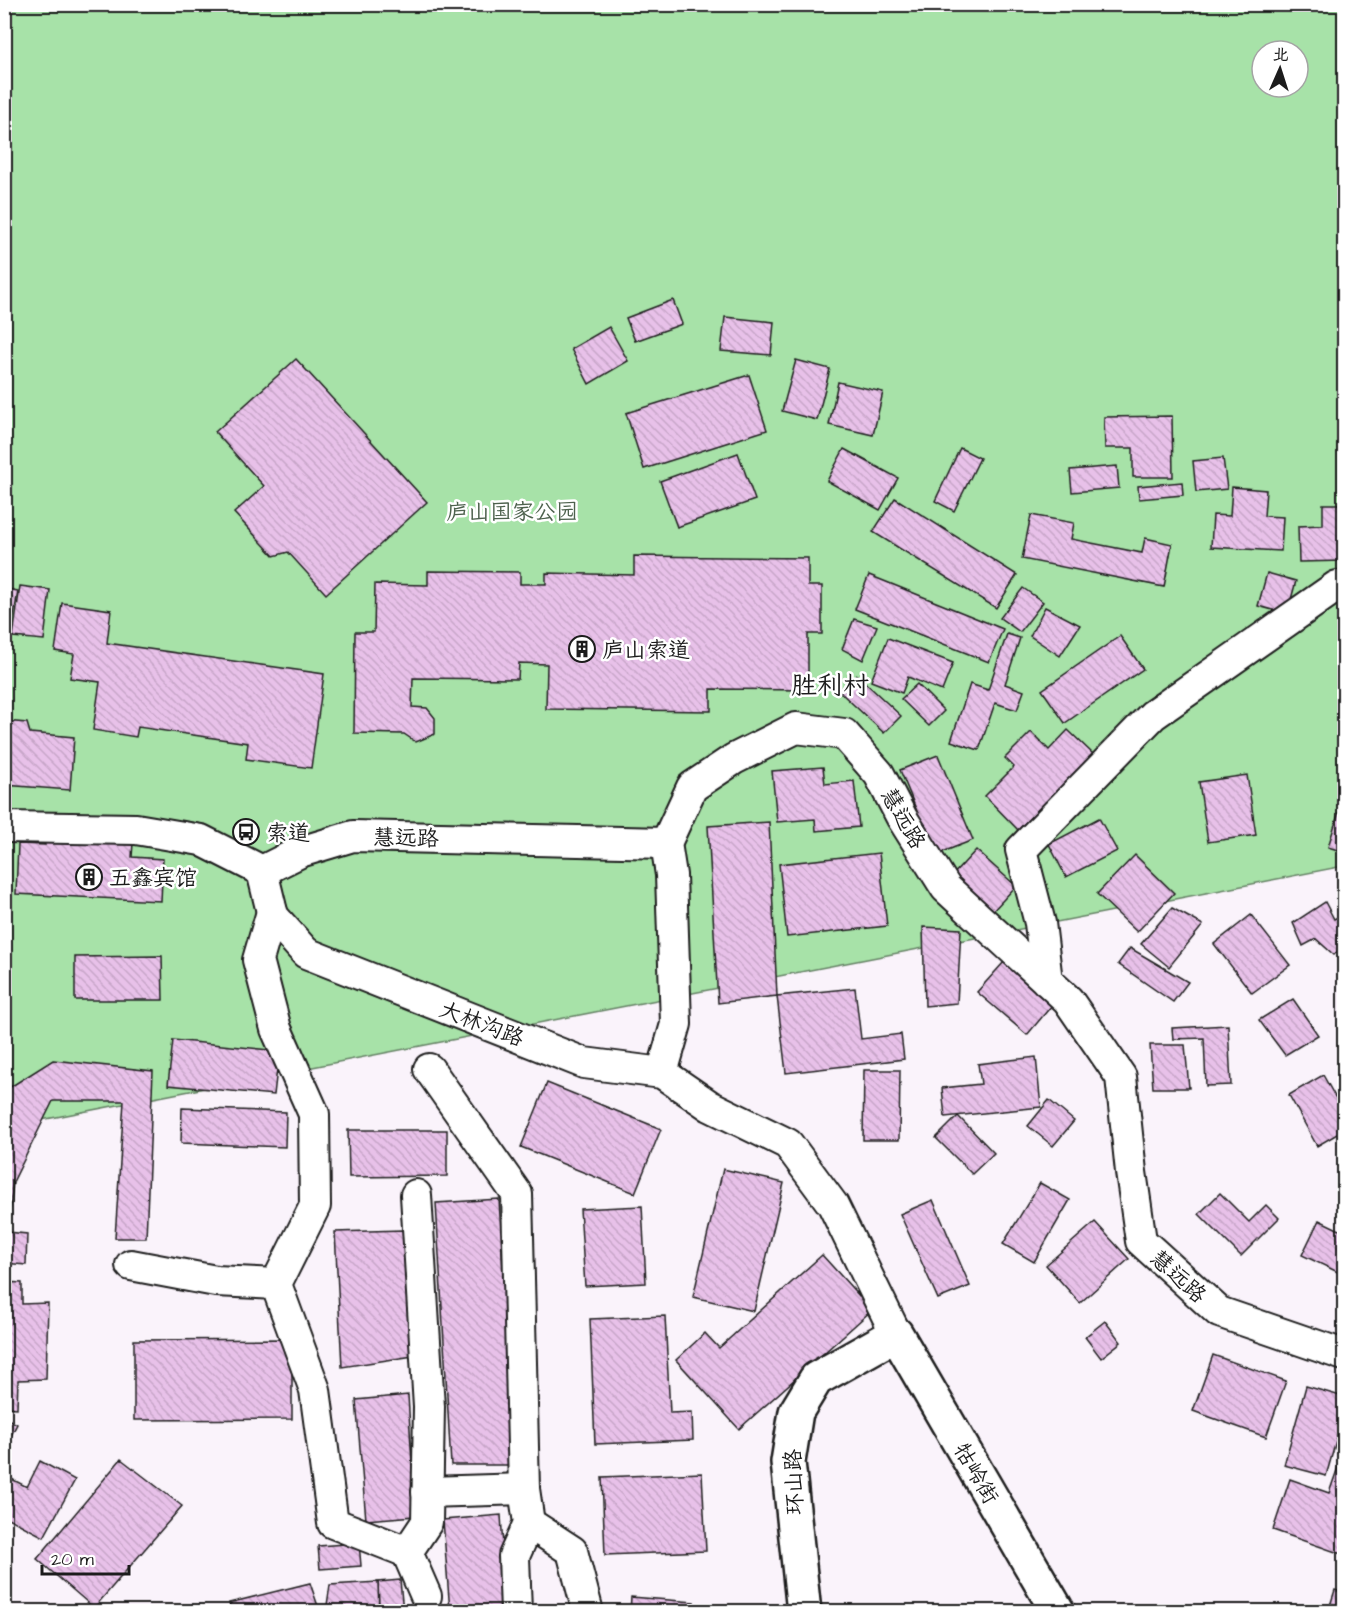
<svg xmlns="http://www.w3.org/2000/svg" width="1349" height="1616" font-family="'Architects Daughter','LXGW WenKai TC',sans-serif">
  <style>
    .green { fill: #a7e2a8; stroke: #627f62; stroke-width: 1.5; fill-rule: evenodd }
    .building { fill: url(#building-back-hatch); stroke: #1c1c1c; stroke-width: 1.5 }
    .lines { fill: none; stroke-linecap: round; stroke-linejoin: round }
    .street-casing { stroke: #1c1c1c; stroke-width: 34 }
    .secondary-casing { stroke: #1c1c1c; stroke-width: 38 }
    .street { stroke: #fff; stroke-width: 30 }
    .secondary { stroke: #fff; stroke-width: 33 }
    .labels { text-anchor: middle; stroke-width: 5; stroke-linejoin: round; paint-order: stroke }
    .park-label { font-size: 22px; fill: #4d614d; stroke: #fff }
    .poi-label { font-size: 22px; fill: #1c1c1c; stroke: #fff; text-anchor: start }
    .street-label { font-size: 22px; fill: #1c1c1c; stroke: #fff }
    .quarter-label { font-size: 26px; fill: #1c1c1c; stroke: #fff }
  </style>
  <defs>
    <pattern id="building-back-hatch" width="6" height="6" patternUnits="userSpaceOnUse" patternTransform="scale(1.5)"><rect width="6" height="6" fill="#e8c1e9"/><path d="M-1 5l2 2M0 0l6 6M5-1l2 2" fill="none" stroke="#c6a5c7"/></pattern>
  </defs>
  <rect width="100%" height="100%" fill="#faf3fb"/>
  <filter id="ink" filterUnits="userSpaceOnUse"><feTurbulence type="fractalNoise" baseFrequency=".0167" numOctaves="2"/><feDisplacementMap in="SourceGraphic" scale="12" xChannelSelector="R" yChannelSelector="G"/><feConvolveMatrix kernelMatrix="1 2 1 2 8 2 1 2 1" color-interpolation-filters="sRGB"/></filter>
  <g filter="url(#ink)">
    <path class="green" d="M5 5H1344V866L5 1127ZM1262 51H1298V87H1262Z"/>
    <g class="building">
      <polygon points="673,300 682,324 635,341 626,318"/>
      <polygon points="725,317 774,322 771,355 721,351"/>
      <polygon points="609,327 628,361 589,384 571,349"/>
      <polygon points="296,359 427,502 326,594 288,552 274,556 234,513 264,486 215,432"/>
      <polygon points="796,360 830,369 817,420 782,411"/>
      <polygon points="749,375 767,430 644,469 626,413"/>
      <polygon points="838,382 883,392 873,435 829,425"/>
      <polygon points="1172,416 1173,477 1133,477 1133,448 1105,448 1104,417"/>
      <polygon points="960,448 980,458 954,511 935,501"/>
      <polygon points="844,449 898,478 880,510 827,481"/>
      <polygon points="738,453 755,500 677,527 660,481"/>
      <polygon points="1223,458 1227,489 1196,492 1193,461"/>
      <polygon points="1117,466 1119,488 1072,492 1070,470"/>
      <polygon points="1182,482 1183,495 1139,499 1138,486"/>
      <polygon points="1232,487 1266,490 1264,516 1283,517 1281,551 1211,547 1213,515 1230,516"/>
      <polygon points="895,498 1017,575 996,608 873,532"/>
      <polygon points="1323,504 1344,504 1344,561 1299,562 1298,526 1323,525"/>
      <polygon points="1031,515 1074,523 1071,539 1142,553 1145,538 1172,544 1164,587 1022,559"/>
      <polygon points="634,556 808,558 808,586 822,586 822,634 808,634 808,690 711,689 711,711 546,709 547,664 519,663 518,679 413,678 412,707 427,708 435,718 435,734 416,742 404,734 354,733 355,632 374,632 375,584 428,585 428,571 520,572 520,584 546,584 546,573 634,575"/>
      <polygon points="1267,573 1296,581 1287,614 1258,606"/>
      <polygon points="869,575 1003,629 989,662 855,609"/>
      <polygon points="20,586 50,590 44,640 13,637"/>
      <polygon points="4,588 18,591 8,652 4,652"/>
      <polygon points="1023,588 1043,602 1020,632 1000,618"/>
      <polygon points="62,603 111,610 107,643 324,674 311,768 246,759 248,743 138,727 136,737 93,730 100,682 70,678 74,654 55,651"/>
      <polygon points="1045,607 1080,625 1060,656 1030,636"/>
      <polygon points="854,619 877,626 863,660 842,649"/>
      <polygon points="1007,634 1020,638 1005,684 1024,691 1017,710 995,703 979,750 951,741 970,684 988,690"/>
      <polygon points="1120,636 1143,669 1065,723 1042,690"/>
      <polygon points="888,638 953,663 942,691 908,677 902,693 871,681"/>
      <polygon points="857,675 901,716 884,733 840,692"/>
      <polygon points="917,684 944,711 929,726 901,699"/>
      <polygon points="4,721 27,723 30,733 74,737 70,790 4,785"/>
      <polygon points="1068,730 1093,754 1018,830 985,796 1014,767 1005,758 1031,732 1049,750"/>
      <polygon points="938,755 973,840 935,855 900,770"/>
      <polygon points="823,767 825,784 854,781 859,827 816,831 815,819 777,822 772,771"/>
      <polygon points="1247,775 1256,835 1208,842 1199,782"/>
      <polygon points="1344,795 1344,852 1328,847"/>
      <polygon points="1099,818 1117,851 1066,877 1049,844"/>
      <polygon points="769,822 777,996 718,1003 708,826"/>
      <polygon points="43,839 133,843 132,857 163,859 161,901 16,894 18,844 45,845"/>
      <polygon points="976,850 1016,886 991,913 951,877"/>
      <polygon points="879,853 887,926 787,937 779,864"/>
      <polygon points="1135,855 1174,893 1137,932 1097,894"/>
      <polygon points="1325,902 1334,919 1344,914 1344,945 1334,955 1316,939 1303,946 1293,923"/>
      <polygon points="1172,908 1203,925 1169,967 1141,944"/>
      <polygon points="1251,915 1290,965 1252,993 1214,944"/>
      <polygon points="923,927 961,929 957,1003 925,1006"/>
      <polygon points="1130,948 1188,982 1173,1002 1118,964"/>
      <polygon points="162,956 163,1000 75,1000 75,957"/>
      <polygon points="1004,962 1053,1004 1027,1035 977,992"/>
      <polygon points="855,988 861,1039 901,1034 904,1059 786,1073 777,996"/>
      <polygon points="1293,999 1318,1035 1285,1055 1259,1020"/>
      <polygon points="1228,1025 1231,1085 1206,1086 1204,1038 1173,1039 1172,1028"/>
      <polygon points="173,1040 279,1051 274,1095 168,1085"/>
      <polygon points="1150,1045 1185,1045 1189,1088 1153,1088"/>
      <polygon points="1036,1057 1041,1107 945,1117 942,1088 981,1084 978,1064"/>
      <polygon points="53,1060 153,1071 146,1238 115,1238 124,1101 53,1101 13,1182 8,1232 27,1234 26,1265 4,1263 4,1091"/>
      <polygon points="864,1070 900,1070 899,1140 863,1140"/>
      <polygon points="1323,1075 1344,1113 1344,1130 1317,1146 1289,1095"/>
      <polygon points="547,1083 661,1129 635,1193 521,1147"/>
      <polygon points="1049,1100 1074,1121 1053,1146 1028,1126"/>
      <polygon points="182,1108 286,1112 285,1147 181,1143"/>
      <polygon points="958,1116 994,1153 972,1174 936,1138"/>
      <polygon points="348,1130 447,1130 447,1176 349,1177"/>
      <polygon points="723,1169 784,1183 754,1311 693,1297"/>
      <polygon points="1040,1183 1070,1200 1034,1262 1003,1244"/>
      <polygon points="1220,1193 1249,1222 1266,1205 1279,1218 1241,1256 1199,1214"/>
      <polygon points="499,1199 514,1465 451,1465 436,1203"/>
      <polygon points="933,1200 970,1286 938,1299 900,1214"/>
      <polygon points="642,1206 646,1283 585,1286 580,1209"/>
      <polygon points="1319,1220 1344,1232 1344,1275 1302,1255"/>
      <polygon points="1095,1222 1129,1259 1080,1303 1046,1265"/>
      <polygon points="403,1230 413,1356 342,1367 335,1232"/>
      <polygon points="822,1255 872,1310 739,1429 676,1360 705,1333 719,1348"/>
      <polygon points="4,1282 22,1283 22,1304 48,1303 46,1379 18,1380 17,1408 4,1407"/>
      <polygon points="665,1316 670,1413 692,1412 693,1440 595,1444 590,1319"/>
      <polygon points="1105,1321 1121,1342 1101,1358 1085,1337"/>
      <polygon points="292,1339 292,1419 134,1420 134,1340"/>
      <polygon points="1213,1355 1286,1381 1266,1437 1193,1411"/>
      <polygon points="1306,1386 1344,1397 1344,1436 1338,1434 1326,1476 1284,1465"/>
      <polygon points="408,1395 415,1516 366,1520 356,1400"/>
      <polygon points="4,1417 17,1424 4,1449"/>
      <polygon points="1344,1450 1344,1555 1273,1530 1290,1479 1329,1493"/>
      <polygon points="121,1459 182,1506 94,1608 37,1559"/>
      <polygon points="40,1461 75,1480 44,1537 4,1516 4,1475 27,1487"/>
      <polygon points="702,1473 706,1551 605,1555 602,1477"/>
      <polygon points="501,1515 507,1612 450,1612 443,1520"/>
      <polygon points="359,1543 361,1566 320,1569 318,1546"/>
      <polygon points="400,1580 403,1612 379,1612 378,1582"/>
      <polygon points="378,1582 379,1612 326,1612 330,1585"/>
      <polygon points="310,1583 320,1612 232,1612 229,1603"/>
      <polygon points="1335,1590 1344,1593 1344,1612 1328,1612"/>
      <polygon points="631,1597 694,1602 693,1612 630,1612"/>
    </g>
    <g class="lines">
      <defs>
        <g id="street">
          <polyline points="4,827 136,829 201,840 262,871 273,916 306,953 584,1063 662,1073 710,1106 788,1144 833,1205 896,1334"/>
          <polyline points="262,871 300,852 353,836 666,843 692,787 734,759 796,728 844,734 879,774 902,818 946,888 1068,1000 1121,1077 1131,1172 1141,1241 1219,1312 1344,1355"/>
          <polyline points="272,912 258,960 276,1029 314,1114 315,1206 276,1284 315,1390 333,1523 407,1552"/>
          <polyline points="1047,981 1040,923 1021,850 1153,715 1337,586 1344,585"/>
          <polyline points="429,1069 517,1194 524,1489 529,1523 514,1556 516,1612"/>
          <polyline points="662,1073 676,1024 671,875 666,843"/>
          <polyline points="416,1195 429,1407 427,1522 407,1552 426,1596"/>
          <polyline points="131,1265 216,1281 276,1284"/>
          <polyline points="427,1492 524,1489"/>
          <polyline points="529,1523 572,1551 588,1612"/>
        </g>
        <polyline id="secondary" points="804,1612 788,1462 796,1412 816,1379 896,1334 1058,1612"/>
      </defs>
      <use href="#street" class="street-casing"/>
      <use href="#secondary" class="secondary-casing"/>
      <use href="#street" class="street"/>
      <use href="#secondary" class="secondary"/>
    </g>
  </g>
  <defs>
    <symbol id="building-ring" viewBox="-11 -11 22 22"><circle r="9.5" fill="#fff" stroke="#1c1c1c" stroke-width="1.5"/><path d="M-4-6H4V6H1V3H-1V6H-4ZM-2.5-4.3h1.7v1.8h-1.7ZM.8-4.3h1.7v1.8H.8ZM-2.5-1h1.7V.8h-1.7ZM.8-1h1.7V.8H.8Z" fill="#1c1c1c"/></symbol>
    <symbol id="bus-ring" viewBox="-11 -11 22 22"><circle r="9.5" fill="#fff" stroke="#1c1c1c" stroke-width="1.5"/><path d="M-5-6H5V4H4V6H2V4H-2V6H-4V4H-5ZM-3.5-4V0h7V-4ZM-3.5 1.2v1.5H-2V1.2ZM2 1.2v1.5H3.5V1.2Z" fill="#1c1c1c"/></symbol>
  </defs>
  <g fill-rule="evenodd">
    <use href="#building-ring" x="567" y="634" width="30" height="30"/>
    <use href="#bus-ring" x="231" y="817" width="30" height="30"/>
    <use href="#building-ring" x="74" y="862" width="30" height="30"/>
  </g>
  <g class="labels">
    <g class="park-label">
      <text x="512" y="519">庐山国家公园</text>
    </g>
    <g class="poi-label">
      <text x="602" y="657">庐山索道</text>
      <text x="266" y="840">索道</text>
      <text x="109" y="885">五鑫宾馆</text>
    </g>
    <g class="street-label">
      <text transform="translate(904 818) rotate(60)" y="8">慧远路</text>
      <text transform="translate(406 837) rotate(1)" y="8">慧远路</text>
      <text transform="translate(482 1023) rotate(21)" y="8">大林沟路</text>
      <text transform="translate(1179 1276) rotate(42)" y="8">慧远路</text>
      <text transform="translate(977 1473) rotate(60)" y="8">牯岭街</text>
      <text transform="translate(793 1482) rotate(-92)" y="8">环山路</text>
    </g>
    <g class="quarter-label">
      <text x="830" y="694">胜利村</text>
    </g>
  </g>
  <rect width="1349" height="1616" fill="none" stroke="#fff" stroke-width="24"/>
  <rect x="12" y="12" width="1325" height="1592" fill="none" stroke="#1c1c1c" stroke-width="2" filter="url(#ink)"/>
  <g transform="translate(1280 69) rotate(3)"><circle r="28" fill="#ffffff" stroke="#a4a4a4" stroke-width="1.5"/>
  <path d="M0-4.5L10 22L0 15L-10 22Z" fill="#1c1c1c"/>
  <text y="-9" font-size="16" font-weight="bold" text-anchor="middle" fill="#1c1c1c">北</text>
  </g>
  <path d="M42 1565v9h87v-9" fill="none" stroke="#1c1c1c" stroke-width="3"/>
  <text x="51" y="1565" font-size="18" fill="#1c1c1c" stroke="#ffffff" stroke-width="4.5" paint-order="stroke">20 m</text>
</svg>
